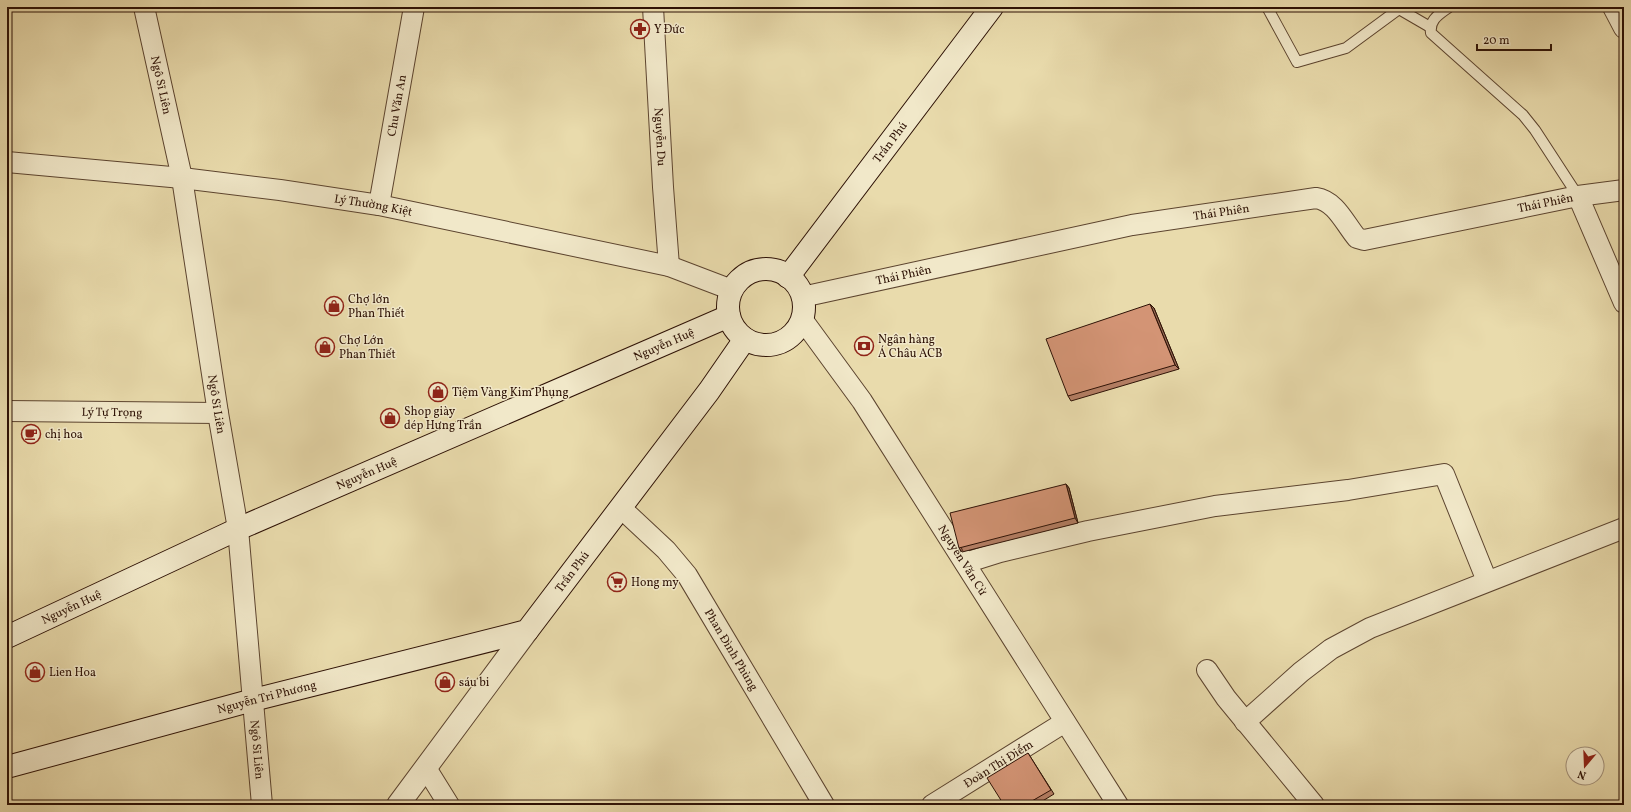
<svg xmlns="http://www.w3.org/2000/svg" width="1631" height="812" font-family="Vollkorn,serif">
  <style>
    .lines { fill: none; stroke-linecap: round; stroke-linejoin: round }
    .service-casing { stroke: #5c442f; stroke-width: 12 }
    .minor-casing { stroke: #5c442f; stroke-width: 22 }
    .tertiary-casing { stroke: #5c442f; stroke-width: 24 }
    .secondary-casing { stroke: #2d1105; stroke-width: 24 }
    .service { stroke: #f1e8c9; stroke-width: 10 }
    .minor { stroke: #f1e8c9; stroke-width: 20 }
    .tertiary { stroke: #f1e8c9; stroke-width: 22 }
    .secondary { stroke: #f1e8c9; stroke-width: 22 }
    .wall { fill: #b57f65; stroke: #2d1105 }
    .shaded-wall { fill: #946852; stroke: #2d1105 }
    .building { fill: #d39475; stroke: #2d1105 }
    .labels { text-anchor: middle; stroke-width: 3; stroke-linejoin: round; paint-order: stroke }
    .poi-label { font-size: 12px; fill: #2d1105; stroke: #f1e8c9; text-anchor: start }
    .street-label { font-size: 12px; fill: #2d1105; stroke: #f1e8c9 }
  </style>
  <rect width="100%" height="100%" fill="#e9dbac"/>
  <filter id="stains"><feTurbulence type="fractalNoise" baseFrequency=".005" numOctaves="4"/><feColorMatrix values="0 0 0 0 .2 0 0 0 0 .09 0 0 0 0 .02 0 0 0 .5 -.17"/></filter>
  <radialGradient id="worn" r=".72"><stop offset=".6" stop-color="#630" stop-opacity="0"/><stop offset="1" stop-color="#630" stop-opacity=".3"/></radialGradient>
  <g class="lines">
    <defs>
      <g id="service">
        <polyline points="1267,7 1297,62 1346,48 1399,9 1430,27"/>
        <path d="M1449 7C1440 14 1429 19 1431 33L1523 115 1535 130 1578 196"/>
      </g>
      <g id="minor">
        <path id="s1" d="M144 7 182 178 218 413 238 529 262 805"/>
        <path id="s2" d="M653 7 663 187 669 266"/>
        <polyline points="1613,7 1624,28"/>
        <path id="s3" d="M7 162 182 178 280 190 379 205 669 266 732 290"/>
        <polyline points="1578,196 1624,303"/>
        <path id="s4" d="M379 205 414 7"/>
        <path id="s5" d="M802 297 1132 225 1316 198C1336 201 1345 224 1357 238L1364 240 1578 196 1624 190"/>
        <path id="s6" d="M802 319 862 401 1118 805"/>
        <path id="s7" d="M7 411 218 413"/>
        <path id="s8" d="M621 508 666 550 687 575 824 805"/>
        <polyline points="965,563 1000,552 1088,531 1215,506 1348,490 1444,474 1487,581"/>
        <polyline points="1207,670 1226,698 1314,805"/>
        <polyline points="1245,722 1301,672 1331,649 1370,628 1624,528"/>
        <polyline points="426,768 449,805"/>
        <path id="s9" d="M932 805 1065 722"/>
      </g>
      <polyline id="tertiary" points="398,805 527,631"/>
      <g id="secondary">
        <circle cx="766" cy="307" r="38"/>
        <path id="s10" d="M788 277 992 7"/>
        <path id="s11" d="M7 637 238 529 729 316"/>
        <path id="s12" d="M7 767 253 700 527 631 709 391 745 339"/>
      </g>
    </defs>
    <use href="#service" class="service-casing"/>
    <use href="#minor" class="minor-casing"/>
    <use href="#tertiary" class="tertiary-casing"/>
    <use href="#secondary" class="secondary-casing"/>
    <use href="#service" class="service"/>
    <use href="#minor" class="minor"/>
    <use href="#tertiary" class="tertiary"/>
    <use href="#secondary" class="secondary"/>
  </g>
  <g class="wall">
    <polygon points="1150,304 1154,308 1179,369 1071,401 1068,396"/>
    <polygon points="1066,484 1069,488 1078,523 962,552 959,548"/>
    <polygon points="1028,753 1054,794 1036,805 1004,805"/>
  </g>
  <g class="shaded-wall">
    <polygon points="1150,304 1154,308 1179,369 1175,365"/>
    <polygon points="1066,484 1069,488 1078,523 1075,518"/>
  </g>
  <g class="building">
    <polygon points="1150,304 1175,365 1068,396 1046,339"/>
    <polygon points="1066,484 1075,518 959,548 950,513"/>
    <polygon points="1028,753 1051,790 1025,805 1004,805 987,778"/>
  </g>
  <defs>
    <symbol id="pharmacy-ring" viewBox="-11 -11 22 22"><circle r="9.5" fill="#f1e8c9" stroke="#8f2418" stroke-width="1.5"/><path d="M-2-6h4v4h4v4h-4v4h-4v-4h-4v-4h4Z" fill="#8f2418"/></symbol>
    <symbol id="shop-ring" viewBox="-11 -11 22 22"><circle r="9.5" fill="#f1e8c9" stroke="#8f2418" stroke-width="1.5"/><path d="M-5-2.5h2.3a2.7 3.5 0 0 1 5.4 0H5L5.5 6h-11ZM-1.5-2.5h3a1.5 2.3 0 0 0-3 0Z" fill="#8f2418"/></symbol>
    <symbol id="bank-ring" viewBox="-11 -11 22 22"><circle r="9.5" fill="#f1e8c9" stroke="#8f2418" stroke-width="1.5"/><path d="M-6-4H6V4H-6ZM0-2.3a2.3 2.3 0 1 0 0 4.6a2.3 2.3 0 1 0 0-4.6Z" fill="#8f2418"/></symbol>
    <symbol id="cafe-ring" viewBox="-11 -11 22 22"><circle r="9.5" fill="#f1e8c9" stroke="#8f2418" stroke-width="1.5"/><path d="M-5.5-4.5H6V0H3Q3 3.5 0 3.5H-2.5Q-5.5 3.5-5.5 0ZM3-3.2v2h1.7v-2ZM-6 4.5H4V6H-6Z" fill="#8f2418"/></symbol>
    <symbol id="supermarket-ring" viewBox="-11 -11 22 22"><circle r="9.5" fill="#f1e8c9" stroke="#8f2418" stroke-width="1.5"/><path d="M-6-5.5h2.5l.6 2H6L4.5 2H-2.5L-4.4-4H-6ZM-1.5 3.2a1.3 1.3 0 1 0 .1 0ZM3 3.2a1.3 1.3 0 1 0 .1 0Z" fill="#8f2418"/></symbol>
  </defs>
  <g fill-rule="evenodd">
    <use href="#pharmacy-ring" x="629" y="18" width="22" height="22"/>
    <use href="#shop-ring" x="323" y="295" width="22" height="22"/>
    <use href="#bank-ring" x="853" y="335" width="22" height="22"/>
    <use href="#shop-ring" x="314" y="336" width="22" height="22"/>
    <use href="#shop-ring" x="427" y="381" width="22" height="22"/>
    <use href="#shop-ring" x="379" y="407" width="22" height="22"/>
    <use href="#cafe-ring" x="20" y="423" width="22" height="22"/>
    <use href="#supermarket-ring" x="606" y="571" width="22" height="22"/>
    <use href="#shop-ring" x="24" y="661" width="22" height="22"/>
    <use href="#shop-ring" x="434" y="671" width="22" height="22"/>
  </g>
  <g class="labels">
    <g class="poi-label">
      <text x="654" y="33">Y Đức</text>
      <text x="348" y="303">Chợ lớn<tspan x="348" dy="14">Phan Thiết</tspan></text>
      <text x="878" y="343">Ngân hàng<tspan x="878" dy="14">Á Châu ACB</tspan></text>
      <text x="339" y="344">Chợ Lớn<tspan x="339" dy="14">Phan Thiết</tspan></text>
      <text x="452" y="396">Tiệm Vàng Kim Phụng</text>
      <text x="404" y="415">Shop giày<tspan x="404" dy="14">dép Hưng Trần</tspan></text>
      <text x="45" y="438">chị hoa</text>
      <text x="631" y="586">Hong my</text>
      <text x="49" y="676">Lien Hoa</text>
      <text x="459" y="686">sáu bi</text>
    </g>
    <g class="street-label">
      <text dy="4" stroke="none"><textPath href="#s1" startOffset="80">Ngô Sĩ Liên</textPath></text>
      <text dy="4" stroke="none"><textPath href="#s4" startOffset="101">Chu Văn An</textPath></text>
      <text dy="4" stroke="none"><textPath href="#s2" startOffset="130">Nguyễn Du</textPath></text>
      <text dy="4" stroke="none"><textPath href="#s10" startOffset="169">Trần Phú</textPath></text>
      <text dy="4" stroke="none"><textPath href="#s5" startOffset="775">Thái Phiên</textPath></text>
      <text dy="4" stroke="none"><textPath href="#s3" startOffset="369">Lý Thường Kiệt</textPath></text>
      <text dy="4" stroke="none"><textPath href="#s5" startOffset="428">Thái Phiên</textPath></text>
      <text dy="4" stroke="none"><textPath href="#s5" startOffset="104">Thái Phiên</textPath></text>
      <text dy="4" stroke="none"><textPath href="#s11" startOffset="719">Nguyễn Huệ</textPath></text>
      <text dy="4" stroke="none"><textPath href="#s1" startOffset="404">Ngô Sĩ Liên</textPath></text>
      <text dy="4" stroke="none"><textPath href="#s7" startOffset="105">Lý Tự Trọng</textPath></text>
      <text dy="4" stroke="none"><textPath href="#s11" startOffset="395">Nguyễn Huệ</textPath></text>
      <text dy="4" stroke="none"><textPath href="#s6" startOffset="290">Nguyễn Văn Cừ</textPath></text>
      <text dy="4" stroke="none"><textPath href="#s12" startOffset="612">Trần Phú</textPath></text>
      <text dy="4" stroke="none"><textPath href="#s11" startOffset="71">Nguyễn Huệ</textPath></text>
      <text dy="4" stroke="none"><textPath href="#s8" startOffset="181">Phan Đình Phùng</textPath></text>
      <text dy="4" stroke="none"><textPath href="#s12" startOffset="269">Nguyễn Tri Phương</textPath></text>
      <text dy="4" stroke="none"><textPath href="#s1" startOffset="752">Ngô Sĩ Liên</textPath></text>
      <text dy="4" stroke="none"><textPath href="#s9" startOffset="78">Đoàn Thị Điểm</textPath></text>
    </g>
  </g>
  <rect width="1631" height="812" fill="none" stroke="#e9dbac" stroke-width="24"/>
  <rect x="8" y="8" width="1615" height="796" fill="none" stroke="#2d1105" stroke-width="2"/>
  <rect x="12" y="12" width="1607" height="788" fill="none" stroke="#2d1105"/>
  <g transform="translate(1585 766) rotate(199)"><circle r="19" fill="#f1e8c9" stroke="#a3927b"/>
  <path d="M0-3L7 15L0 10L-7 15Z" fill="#8f2418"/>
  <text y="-6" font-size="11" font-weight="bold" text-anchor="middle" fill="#2d1105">N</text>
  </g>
  <path d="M1477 44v6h74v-6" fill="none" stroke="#2d1105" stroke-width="2"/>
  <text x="1483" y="44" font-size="12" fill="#2d1105" stroke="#f1e8c9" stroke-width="3" paint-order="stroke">20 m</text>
  <rect width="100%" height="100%" filter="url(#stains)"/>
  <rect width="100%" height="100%" fill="url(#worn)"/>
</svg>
